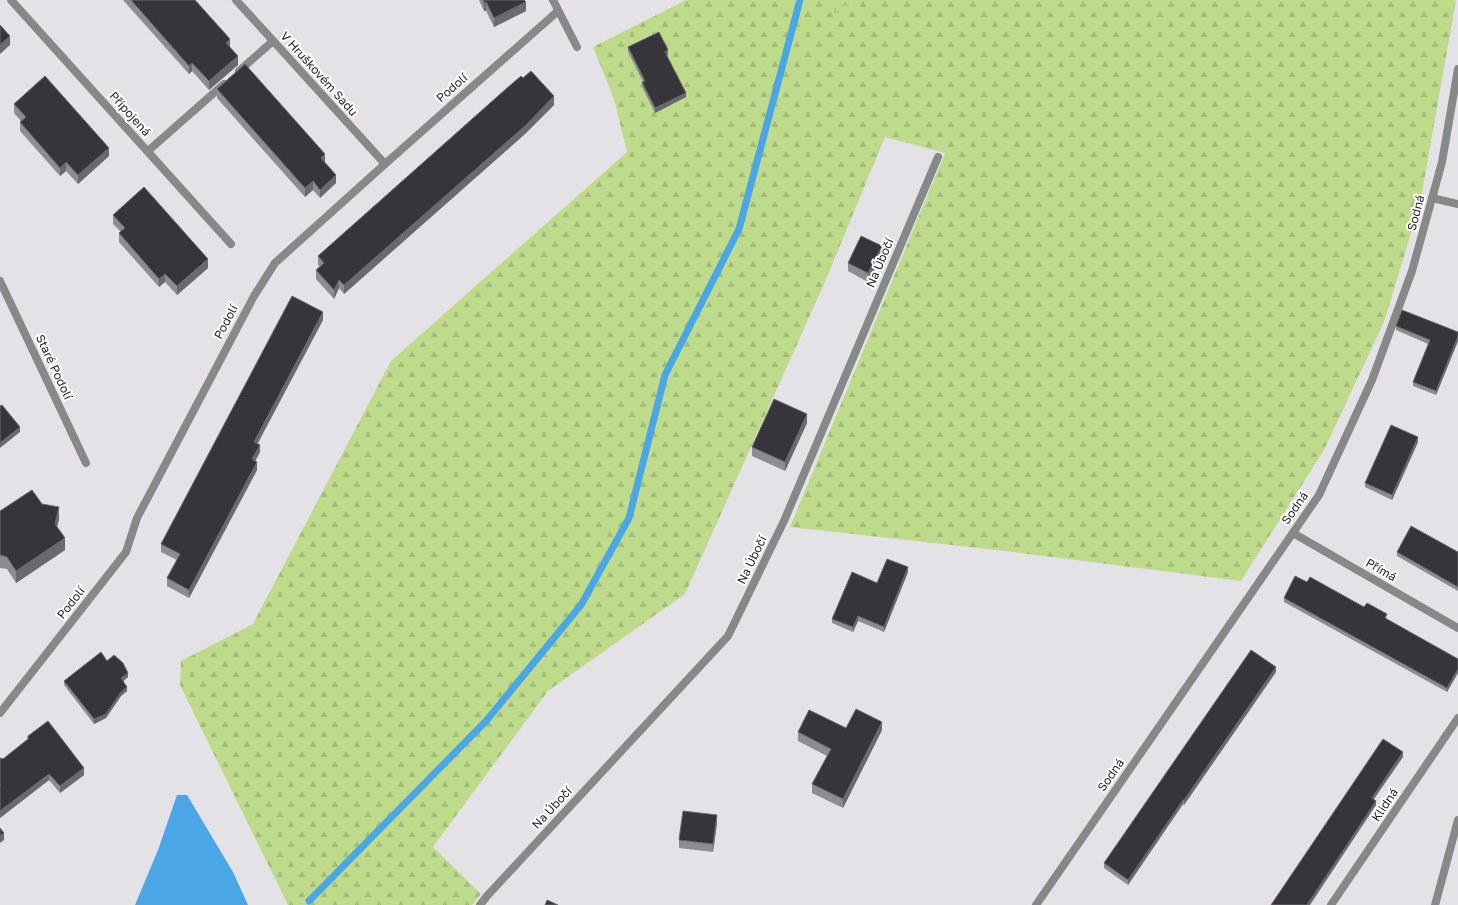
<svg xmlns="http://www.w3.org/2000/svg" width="1458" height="905" font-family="'Golos Text',sans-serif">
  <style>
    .forest { fill: url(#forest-firs) }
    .wetland { fill: url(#wetland-marsh) }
    .water { fill: #4ba6e6 }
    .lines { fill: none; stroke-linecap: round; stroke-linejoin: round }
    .stream { stroke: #4ba6e6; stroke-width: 7 }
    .minor { stroke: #868988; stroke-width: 8 }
    .wall { fill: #8e8c90 }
    .shaded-wall { fill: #6c696e }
    .building { fill: #38353a; stroke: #6c696e }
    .labels { text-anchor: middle; stroke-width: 4; stroke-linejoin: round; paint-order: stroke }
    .street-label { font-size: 12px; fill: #252426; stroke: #fff }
  </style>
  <defs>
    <pattern id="forest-firs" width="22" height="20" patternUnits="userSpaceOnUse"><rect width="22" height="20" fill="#bedb8c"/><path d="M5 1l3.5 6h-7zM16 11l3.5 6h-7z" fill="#a3bc79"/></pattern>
    <pattern id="wetland-marsh" width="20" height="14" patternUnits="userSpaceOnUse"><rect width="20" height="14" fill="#bedb8c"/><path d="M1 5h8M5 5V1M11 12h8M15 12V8" fill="none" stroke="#a3bc79"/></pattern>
  </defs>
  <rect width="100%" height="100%" fill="#e5e2e7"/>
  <polygon class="forest" points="686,0 1456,0 1420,204 1384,322 1324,450 1241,581 1005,551 790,527 945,153 885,137 824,284 685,594 548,691 433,847 481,894 472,905 288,905 180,685 181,661 253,624 391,361 627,152 614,99 593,47"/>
  <polygon class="wetland" points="829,0 865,0 836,16"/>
  <polygon class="water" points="177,795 187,795 233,872 248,905 135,905 158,850"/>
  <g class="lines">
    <polyline class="stream" points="309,901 486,721 581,605 629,518 665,375 739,229 800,0"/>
    <g class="minor">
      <polyline points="11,0 231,244"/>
      <polyline points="236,0 385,164"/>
      <polyline points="553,0 577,47"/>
      <polyline points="239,71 273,41"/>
      <polyline points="148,151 224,84"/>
      <polyline points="1432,198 1458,204"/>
      <polyline points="0,281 86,463"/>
      <polyline points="1293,533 1458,628"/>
      <polyline points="0,713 126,552 137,518 254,296 275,263 385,164 558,11"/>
      <polyline points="480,905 487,896 728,636 784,521 938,157"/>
      <polyline points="1036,905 1319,495 1372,380 1412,271 1442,162 1458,69"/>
      <polyline points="1331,905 1458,718"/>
      <polyline points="1435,905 1458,820"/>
    </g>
  </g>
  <g class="wall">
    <polygon points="123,0 195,0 230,47 238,65 209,90 192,71 189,74"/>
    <polygon points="479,0 524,0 526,11 494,27 486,11 484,11"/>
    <polygon points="628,47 668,55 667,56 686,97 655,113 642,87 642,82 643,82 628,52"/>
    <polygon points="523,78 554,105 526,133 344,294 339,288 334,299 316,279 316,270 320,267 318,265 318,256"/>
    <polygon points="217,89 325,163 336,183 320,198 313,190 305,197 217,98"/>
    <polygon points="14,104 109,156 78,184 66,171 60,176 20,131 20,122 21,121 14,113"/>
    <polygon points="113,215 208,268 177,295 165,282 159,287 119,242 119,233 121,232 113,224"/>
    <polygon points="882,255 868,282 848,271 848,263"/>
    <polygon points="323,320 258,443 260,452 255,461 257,470 189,598 167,586 167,578 177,560 161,552 161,544"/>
    <polygon points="1396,326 1458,332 1458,341 1436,395 1413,386 1413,382 1428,344 1396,330"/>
    <polygon points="807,423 785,471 752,456 752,447"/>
    <polygon points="1418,442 1392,500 1365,487 1365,483"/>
    <polygon points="42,504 59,519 57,527 65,550 16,583 7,569 0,568 0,511"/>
    <polygon points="1397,552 1458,552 1458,591 1397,556"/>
    <polygon points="908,572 884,632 858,621 853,632 832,623 832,619 877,583"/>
    <polygon points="1307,582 1364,607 1387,618 1387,619 1458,659 1447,692 1284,602 1284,598"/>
    <polygon points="1276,672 1184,805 1183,804 1128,885 1104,868 1104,863"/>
    <polygon points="128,677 123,681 127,691 121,696 106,718 94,724 64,685 64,681"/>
    <polygon points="846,728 882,730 843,808 812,793 812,784 827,756 798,741 798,732"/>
    <polygon points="0,758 84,775 60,793 49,780 0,818"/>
    <polygon points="717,823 713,852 679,848 679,840"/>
  </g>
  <g class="shaded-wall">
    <polygon points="486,2 486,11 484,11 484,3"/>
    <polygon points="526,2 526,11 494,27 494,18"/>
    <polygon points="10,36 10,45 0,54 0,45"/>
    <polygon points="230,39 230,48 226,43"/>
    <polygon points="668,50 668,55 665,57 665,52"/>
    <polygon points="238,56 238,65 209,90 209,81"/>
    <polygon points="192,63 192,71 189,74 189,66"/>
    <polygon points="686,93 686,97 655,113 655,108"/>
    <polygon points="554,96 554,105 526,133 344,294 344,285"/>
    <polygon points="109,148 109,156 78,184 78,175"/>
    <polygon points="325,154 325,163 321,158"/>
    <polygon points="66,162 66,171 60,176 60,168"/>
    <polygon points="336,175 336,183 320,198 320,190"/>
    <polygon points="313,181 313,190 305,197 305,188"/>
    <polygon points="882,246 882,255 868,282 868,273"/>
    <polygon points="208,259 208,268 177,295 177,286"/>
    <polygon points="165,274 165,282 159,287 159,279"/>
    <polygon points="339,280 339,288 334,299 334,290"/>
    <polygon points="323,312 323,320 254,450 254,442"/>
    <polygon points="1458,336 1458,341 1436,395 1436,391"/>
    <polygon points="807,414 807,423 785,471 785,462"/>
    <polygon points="20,427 20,432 0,448 0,443"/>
    <polygon points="1418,437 1418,442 1392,500 1392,495"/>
    <polygon points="260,445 260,452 252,467 252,459"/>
    <polygon points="257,462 257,470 189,598 189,590"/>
    <polygon points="59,507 59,519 55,536 55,524"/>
    <polygon points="65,538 65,550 16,583 16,571"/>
    <polygon points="908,567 908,572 884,632 884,627"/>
    <polygon points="858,616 858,621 853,632 853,627"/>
    <polygon points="1276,667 1276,672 1184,805 1184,800"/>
    <polygon points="1458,669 1458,673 1447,692 1447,688"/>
    <polygon points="128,673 128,677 121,683 121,678"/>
    <polygon points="127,687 127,691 121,696 106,718 94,724 94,719 121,692"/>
    <polygon points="882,722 882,730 843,808 843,799"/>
    <polygon points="1403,752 1403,757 1372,802 1372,798"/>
    <polygon points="84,768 84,775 60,793 60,786"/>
    <polygon points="49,774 49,780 0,818 0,811"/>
    <polygon points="1183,800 1183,804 1128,885 1128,880"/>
    <polygon points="1376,801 1376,805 1310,905 1307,905"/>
    <polygon points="717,815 717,823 713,852 713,844"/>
    <polygon points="4,833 4,840 0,843 0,836"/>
  </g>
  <g class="building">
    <polygon points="131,0 195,0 230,39 226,43 238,56 209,81 192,63 189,66"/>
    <polygon points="483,0 524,0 526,2 494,18 486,2 484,3"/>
    <polygon points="0,25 10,36 0,45"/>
    <polygon points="659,32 668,50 665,52 686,93 655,108 642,82 645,81 628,47"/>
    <polygon points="245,64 325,154 321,158 336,175 320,190 313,181 305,188 217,89"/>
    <polygon points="531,71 554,96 526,125 344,285 339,280 334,290 316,270 324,263 318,256 507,88 521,76 523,78"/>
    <polygon points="45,76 109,148 78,175 66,162 60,168 20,122 26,117 14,104"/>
    <polygon points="144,187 208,259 177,286 165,274 159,279 119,233 125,228 113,215"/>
    <polygon points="861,236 882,246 868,273 848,263"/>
    <polygon points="292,296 323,312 254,442 260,445 252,459 257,462 189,590 167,578 180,554 161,544"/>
    <polygon points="1402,310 1458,332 1458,336 1436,391 1413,382 1430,340 1396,326"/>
    <polygon points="774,399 807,414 785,462 752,447"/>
    <polygon points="2,405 20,427 0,443 0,406"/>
    <polygon points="1391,425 1418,437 1392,495 1365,483"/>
    <polygon points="32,490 42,504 59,507 55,524 65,538 16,571 7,557 0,555 0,511"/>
    <polygon points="1411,526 1458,552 1458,587 1397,552"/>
    <polygon points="887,559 908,567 884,627 858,616 853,627 832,619 852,572 877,583"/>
    <polygon points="1295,576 1307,582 1310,577 1364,607 1367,603 1387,614 1385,618 1458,659 1458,669 1447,688 1284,598"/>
    <polygon points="1251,650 1276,667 1184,800 1183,800 1128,880 1104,863"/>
    <polygon points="101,652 107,661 114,655 123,663 128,673 121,678 127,687 121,692 106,714 94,719 64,681"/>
    <polygon points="856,709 882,722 843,799 812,784 831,749 798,732 809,710 846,728"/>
    <polygon points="48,721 84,768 60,786 49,774 0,811 0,785 1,785 0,784 0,758 3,759 28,739 28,736"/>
    <polygon points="1383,739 1403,752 1372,798 1376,801 1307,905 1271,905"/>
    <polygon points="683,811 717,815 713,844 679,840"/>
    <polygon points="0,828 4,833 0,836"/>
    <polygon points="547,900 558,905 545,905"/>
  </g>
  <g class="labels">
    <g class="street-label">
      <text transform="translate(319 74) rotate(48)" y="4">V Hruškovém Sadu</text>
      <text transform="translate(452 88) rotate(-41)" y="4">Podolí</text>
      <text transform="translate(130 114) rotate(48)" y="4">Připojená</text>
      <text transform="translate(1416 213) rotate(-75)" y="4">Sodná</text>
      <text transform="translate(880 263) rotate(-67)" y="4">Na Úbočí</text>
      <text transform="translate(226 322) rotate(-62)" y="4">Podolí</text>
      <text transform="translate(54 367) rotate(65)" y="4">Staré Podolí</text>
      <text transform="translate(1295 508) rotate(-55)" y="4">Sodná</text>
      <text transform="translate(752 560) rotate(-64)" y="4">Na Úbočí</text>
      <text transform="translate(1381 570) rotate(30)" y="4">Přímá</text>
      <text transform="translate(71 603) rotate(-52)" y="4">Podolí</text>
      <text transform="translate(1111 775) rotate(-55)" y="4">Sodná</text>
      <text transform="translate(1385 805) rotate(-56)" y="4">Klidná</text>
      <text transform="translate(552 808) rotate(-47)" y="4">Na Úbočí</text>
    </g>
  </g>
</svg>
